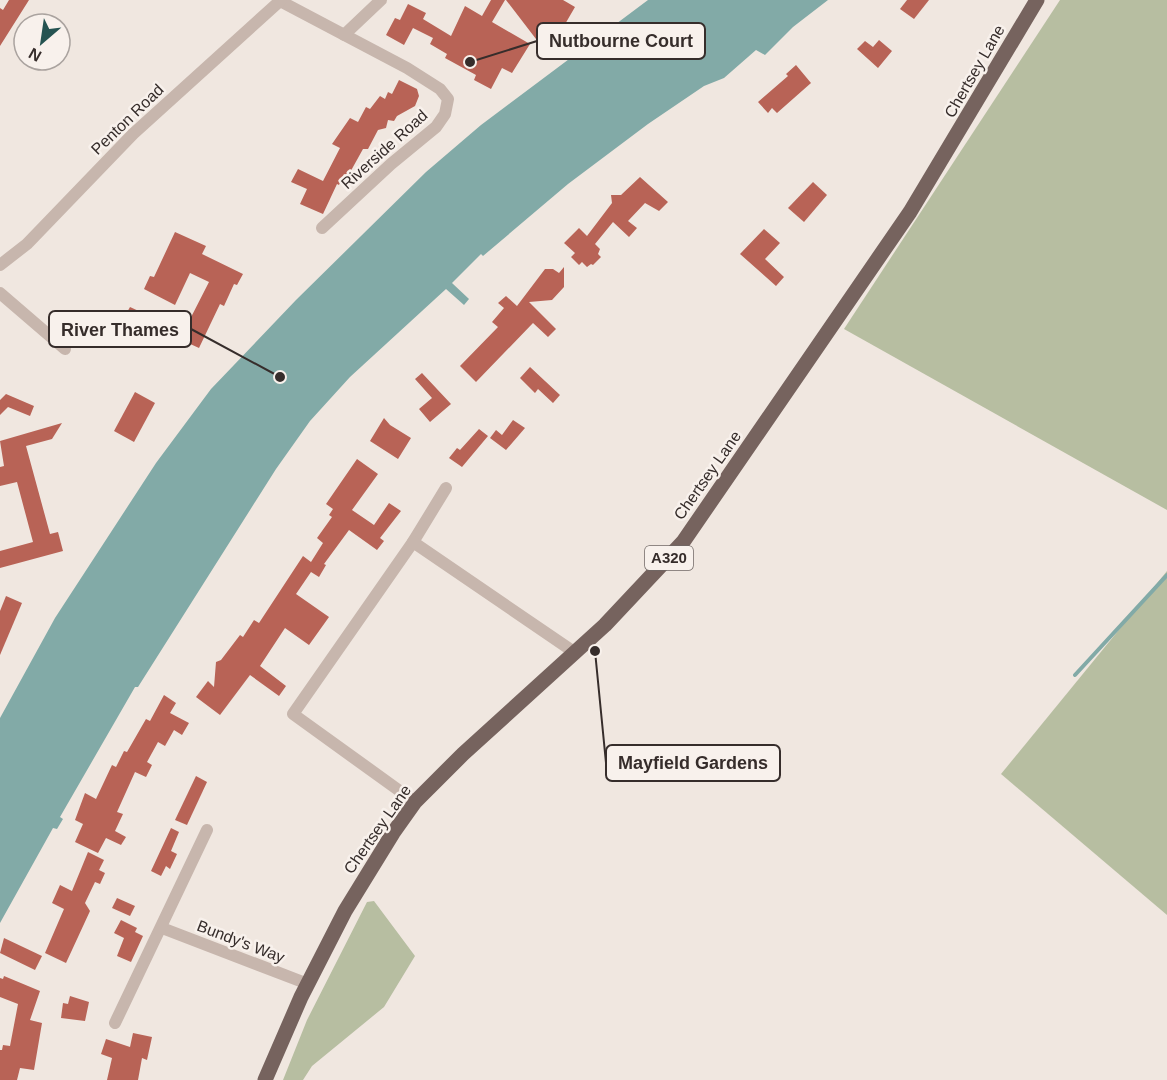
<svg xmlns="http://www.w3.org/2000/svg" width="1167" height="1080" font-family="Arial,sans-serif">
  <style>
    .green { fill: #b7bea1 }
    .water { fill: #82aaa7 }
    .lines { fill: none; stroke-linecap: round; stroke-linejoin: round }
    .stream { stroke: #82aaa7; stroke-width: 4 }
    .building { fill: #b86356 }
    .street { stroke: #c7b6ad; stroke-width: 12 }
    .primary { stroke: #76635e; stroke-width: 15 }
    .labels { text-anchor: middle; stroke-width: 5; stroke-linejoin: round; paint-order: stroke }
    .shield { fill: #f8f1ec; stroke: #706865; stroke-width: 1.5 }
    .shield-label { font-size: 15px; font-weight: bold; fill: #362d2b }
    .street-label { font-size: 16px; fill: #362d2b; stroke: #f8f1ec }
    .leader { fill: none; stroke: #362d2b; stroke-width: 2 }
    .callout-dot { fill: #362d2b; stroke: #f8f1ec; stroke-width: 2 }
    .callout { fill: #f8f1ec; stroke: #362d2b; stroke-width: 2 }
    .callout-label { font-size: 18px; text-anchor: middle; font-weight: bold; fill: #362d2b }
  </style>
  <rect width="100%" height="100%" fill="#f0e7e0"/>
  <g class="green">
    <polygon points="1060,0 1167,0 1167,510 844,329"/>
    <polygon points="1167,571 1167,915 1001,774"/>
    <polygon points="374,901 415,956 384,1007 312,1066 303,1080 283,1080 307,1020 367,902"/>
  </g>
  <polygon class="water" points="648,0 828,0 793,27 765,55 756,50 724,78 704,86 648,124 568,184 483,256 481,254 452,283 469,299 464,305 446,289 350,377 310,421 276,469 138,687 135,687 60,817 63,819 57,829 53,828 0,923 0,718 55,618 156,463 211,389 296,300 426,172 481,125"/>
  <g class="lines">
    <polyline class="stream" points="1075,675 1167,575"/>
  </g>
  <g class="building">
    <polygon points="9,0 29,0 0,46 0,8 3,10"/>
    <polygon points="491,0 505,0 492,22 530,44 512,73 502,68 491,89 474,80 476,75 445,58 447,54 430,44 433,38 413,28 404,45 386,35 395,18 400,20 408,4 426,13 423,19 451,36 465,6 482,16"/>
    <polygon points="506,0 563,0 575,7 557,38 541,29 536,39"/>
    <polygon points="907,0 929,0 914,19 900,9"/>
    <polygon points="879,40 892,51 878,68 857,49 865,41 873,47"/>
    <polygon points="796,65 811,83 777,113 772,108 768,113 758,102 788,76 786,74"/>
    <polygon points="399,80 417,89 419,96 415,106 397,116 394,121 388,120 386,128 378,130 368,149 363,149 348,176 344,174 339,185 337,184 323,214 300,204 307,189 291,182 298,169 323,181 340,148 332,144 350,118 358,122 366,107 370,109 380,96 385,99 388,92 392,94"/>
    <polygon points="640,177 668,202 659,211 645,203 628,221 637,228 629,237 613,222 595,244 600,249 598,254 601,257 593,265 591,264 587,267 582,262 579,265 571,257 575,253 564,243 579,228 587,236 612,203 611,195 621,195"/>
    <polygon points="813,182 827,195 804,222 788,208"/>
    <polygon points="764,229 780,243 765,259 784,277 776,286 740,254"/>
    <polygon points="175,232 206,246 202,254 243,274 237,285 234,284 224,306 220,304 199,348 175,337 181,325 186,327 209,282 190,273 175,305 144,289 150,276 154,277"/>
    <polygon points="564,267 564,287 552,300 529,302 556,329 548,337 533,323 476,382 460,366 498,327 492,322 504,308 498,303 506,296 517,306 545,269 553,269 559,273"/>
    <polygon points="130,307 156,319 152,328 125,316"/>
    <polygon points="530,367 560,395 553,403 538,389 535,393 520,378"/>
    <polygon points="422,373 451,404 430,422 419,409 432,398 415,379"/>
    <polygon points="135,392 155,403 134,442 114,431"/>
    <polygon points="6,394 34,406 30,416 8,407 0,415 0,400"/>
    <polygon points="384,418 390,425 411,438 398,459 370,441"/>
    <polygon points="513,420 525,428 506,450 490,438 496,430 502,435"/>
    <polygon points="62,423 52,439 26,446 50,534 58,532 63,551 0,568 0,551 33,542 17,482 0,486 0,467 4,466 0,441"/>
    <polygon points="479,429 488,436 462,467 449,458 457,448 460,450"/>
    <polygon points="357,459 378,474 352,510 374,525 389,503 401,511 380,538 384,541 377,550 349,530 324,564 326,565 319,577 311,572 296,594 329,617 309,645 285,628 260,666 286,686 279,696 250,675 220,715 196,697 208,681 214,687 216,662 221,660 240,635 243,637 254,620 259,623 303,556 311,562 323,543 317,538 332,517 329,515 333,509 326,504"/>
    <polygon points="6,596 22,603 0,655 0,611"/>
    <polygon points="164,695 176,703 170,713 189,723 182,735 174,730 165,746 158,742 147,762 152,765 146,777 135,772 117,812 123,814 115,831 126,837 121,845 106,838 98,853 75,842 83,824 75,820 85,793 96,799 112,765 116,767 124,751 127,752 146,719 150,721"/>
    <polygon points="196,776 207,782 187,825 175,820"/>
    <polygon points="171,828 179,832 171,851 177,854 170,869 166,866 161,876 151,871"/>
    <polygon points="88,852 104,860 99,870 105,873 100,884 95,882 85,903 90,911 66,963 45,953 64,909 52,903 60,885 72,891"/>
    <polygon points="117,898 135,906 130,916 112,908"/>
    <polygon points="121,920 137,928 135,932 143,936 131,962 117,956 124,938 114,933"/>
    <polygon points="4,938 42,956 35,970 0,953"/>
    <polygon points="4,976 40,991 30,1020 42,1023 34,1070 20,1068 17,1080 0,1080 0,1050 2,1050 3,1045 10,1046 18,1004 0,997 0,978 3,979"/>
    <polygon points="70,996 89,1002 85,1021 61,1018 63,1003 68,1004"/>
    <polygon points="133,1033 152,1037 147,1060 142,1058 138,1080 107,1080 112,1058 101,1054 106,1039 130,1047"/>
  </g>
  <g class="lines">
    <g class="street">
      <polyline points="280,1 407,68 440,89 448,99 445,114 436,127 391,164 322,228"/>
      <polyline points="344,35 381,0"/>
      <polyline points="0,265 27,244 133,134 281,0"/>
      <polyline points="0,293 65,349"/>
      <polyline points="413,542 446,488"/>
      <polyline points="415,802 293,714 413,542 574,652"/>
      <polyline points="162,928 308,984"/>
      <polyline points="115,1023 207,830"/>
    </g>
    <polyline class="primary" points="265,1080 301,997 345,911 393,833 415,802 463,754 605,625 683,542 910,212 1037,0"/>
  </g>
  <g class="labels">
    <rect class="shield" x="645" y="546" width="48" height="24" rx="4.5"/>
    <g class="shield-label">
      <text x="669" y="563">A320</text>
    </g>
    <g class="street-label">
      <text transform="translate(974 71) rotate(-60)" y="6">Chertsey Lane</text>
      <text transform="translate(127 119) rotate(-44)" y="6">Penton Road</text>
      <text transform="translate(384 149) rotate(-42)" y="6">Riverside Road</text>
      <text transform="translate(707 475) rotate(-55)" y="6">Chertsey Lane</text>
      <text transform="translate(377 829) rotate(-55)" y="6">Chertsey Lane</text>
      <text transform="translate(241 941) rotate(21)" y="6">Bundy's Way</text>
    </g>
  </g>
  <path class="leader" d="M470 62L537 41M280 377L191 329M595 651L606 763"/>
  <g class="callout-dot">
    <circle cx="470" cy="62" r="6"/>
    <circle cx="280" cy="377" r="6"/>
    <circle cx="595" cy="651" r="6"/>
  </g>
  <g class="callout">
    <rect x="537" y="23" width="168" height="36" rx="6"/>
    <rect x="49" y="311" width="142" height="36" rx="6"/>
    <rect x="606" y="745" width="174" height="36" rx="6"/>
  </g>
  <g class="callout-label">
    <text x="621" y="47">Nutbourne Court</text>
    <text x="120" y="336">River Thames</text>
    <text x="693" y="769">Mayfield Gardens</text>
  </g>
  <g transform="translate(42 42) rotate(209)"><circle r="28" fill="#f8f1ec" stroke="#aaa39f" stroke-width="1.5"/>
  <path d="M0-4.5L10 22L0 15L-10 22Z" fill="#255351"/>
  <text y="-9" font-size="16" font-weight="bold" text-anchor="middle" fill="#362d2b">N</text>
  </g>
</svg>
